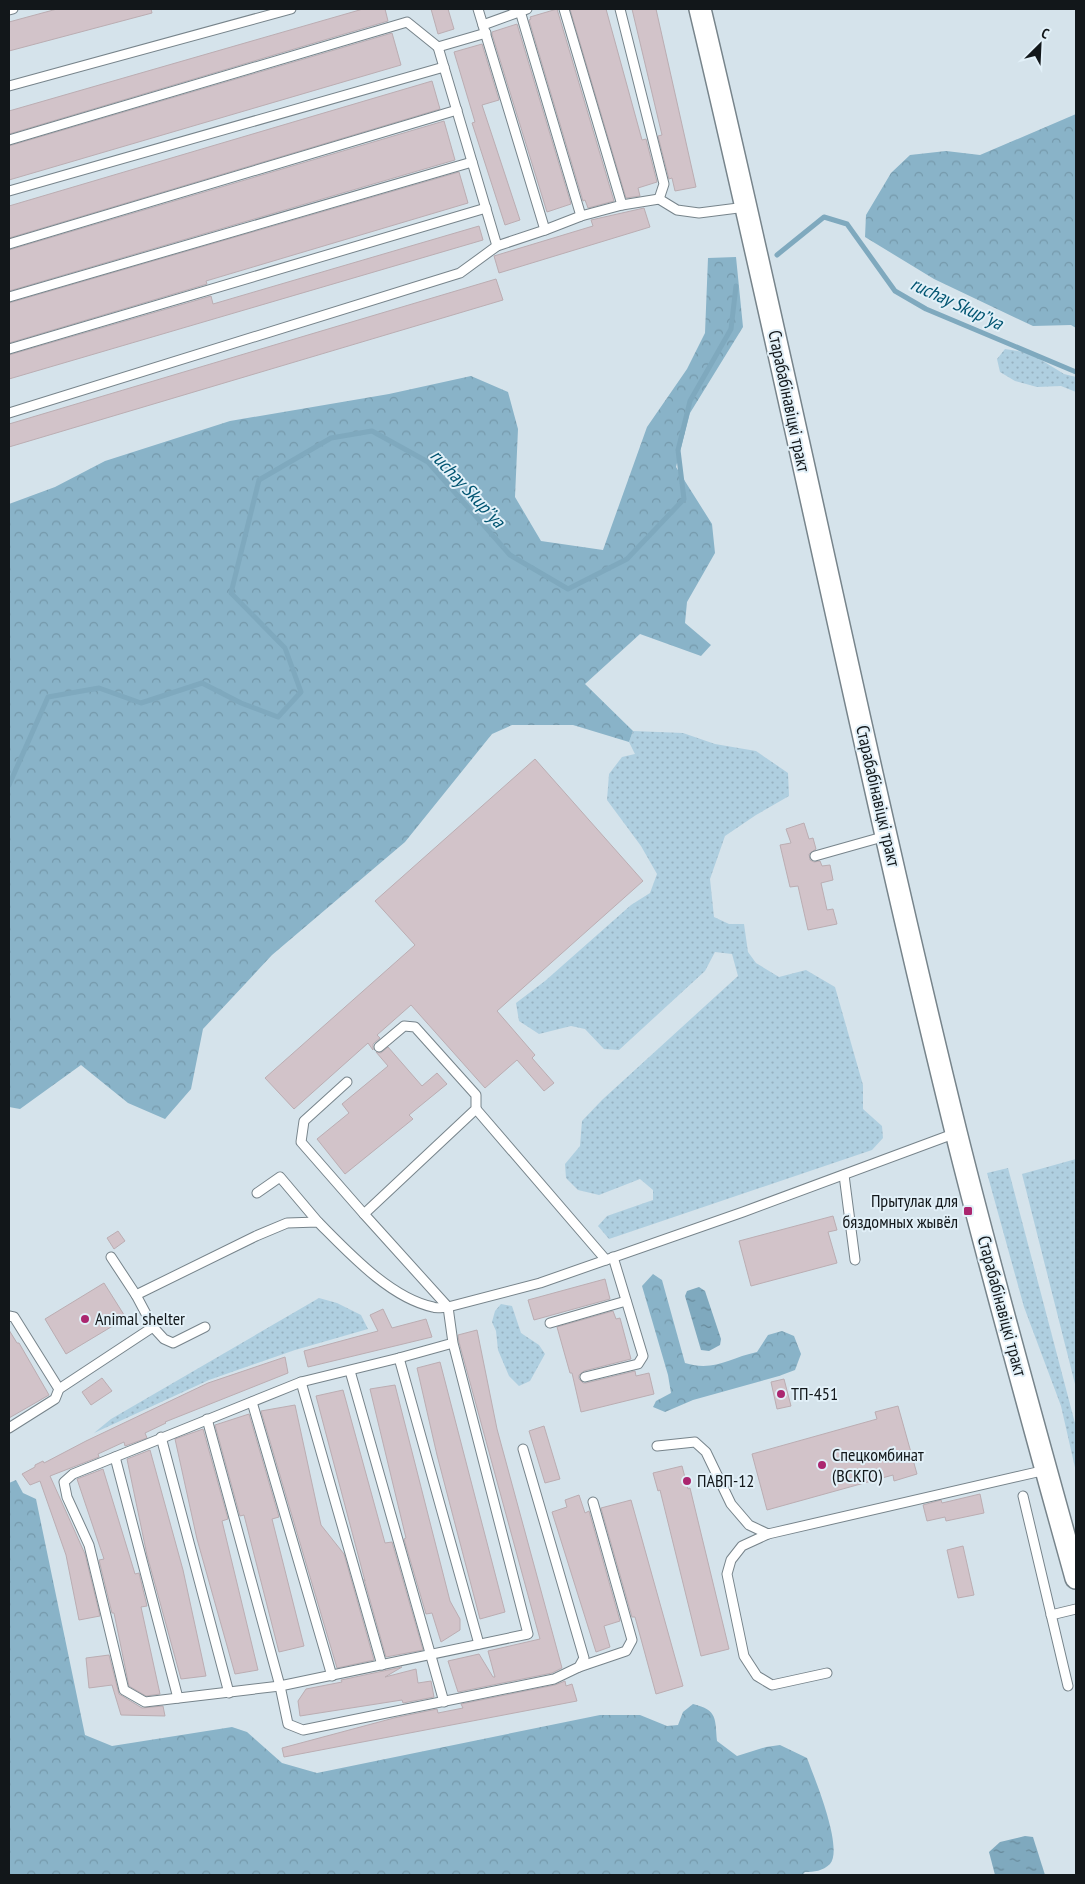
<svg xmlns="http://www.w3.org/2000/svg" width="1085" height="1884" font-family="'PT Sans Narrow',sans-serif">
  <style>
    .grass { fill: url(#grass-dots) }
    .forest { fill: url(#forest-crowns) }
    .water { fill: url(#water-ripples) }
    .lines { fill: none; stroke-linecap: round; stroke-linejoin: round }
    .stream { stroke: #7fa9be; stroke-width: 5 }
    .building { fill: #d2c3c9; stroke: #bbadb2 }
    .service-casing { stroke: #77848b; stroke-width: 11 }
    .tertiary-casing { stroke: #77848b; stroke-width: 24 }
    .service { stroke: #fff; stroke-width: 9 }
    .tertiary { stroke: #fff; stroke-width: 21 }
    .poi-dot { fill: #ab266f; stroke: #e2f0f8; stroke-width: 2 }
    .labels { text-anchor: middle; stroke-width: 4; stroke-linejoin: round; paint-order: stroke }
    .street-label { font-size: 18px; fill: #12171a; stroke: #e2f0f8 }
    .poi-label { font-size: 18px; fill: #12171a; stroke: #e2f0f8; text-anchor: start }
    .water-label { font-size: 19px; font-style: italic; fill: #005471; stroke: #e2f0f8 }
  </style>
  <defs>
    <pattern id="grass-dots" width="8" height="8" patternUnits="userSpaceOnUse" patternTransform="scale(1.25)"><rect width="8" height="8" fill="#afcfe0"/><path d="M2 2h.1M6 6h.1" fill="none" stroke="#96b1c0" stroke-width="1.8" stroke-linecap="round"/></pattern>
    <pattern id="forest-crowns" width="20" height="18" patternUnits="userSpaceOnUse" patternTransform="scale(1.25)"><rect width="20" height="18" fill="#89b3c8"/><path d="M2 6a3 3 0 1 1 6 0M12 15a3 3 0 1 1 6 0" fill="none" stroke="#7599ab"/></pattern>
    <pattern id="water-ripples" width="26" height="14" patternUnits="userSpaceOnUse" patternTransform="scale(1.25)"><rect width="26" height="14" fill="#7fa9be"/><path d="M2 4q2-2 4 0t4 0M15 11q2-2 4 0t4 0" fill="none" stroke="#67899a"/></pattern>
  </defs>
  <rect width="100%" height="100%" fill="#d5e3eb"/>
  <g class="grass">
    <polygon points="1005,349 1030,353 1064,374 1076,377 1076,392 1061,386 1037,387 1015,381 1000,372 997,359"/>
    <polygon points="633,731 683,733 715,744 756,751 788,773 789,796 756,815 725,836 710,879 714,917 729,924 744,924 748,952 756,963 779,977 806,970 835,987 863,1085 863,1109 882,1126 883,1138 872,1150 609,1239 598,1226 607,1216 653,1200 653,1190 640,1179 599,1195 578,1190 566,1178 565,1164 580,1146 582,1121 602,1100 738,976 732,954 715,952 705,971 619,1050 604,1049 585,1029 571,1026 539,1034 519,1021 516,1003 545,981 631,905 650,893 657,874 641,846 607,800 609,774 622,757 635,754 629,742"/>
    <polygon points="1076,1159 1076,1388 1022,1174"/>
    <polygon points="1008,1168 1076,1427 1076,1472 1061,1406 1024,1307 987,1173"/>
    <polygon points="319,1298 337,1303 361,1315 368,1329 295,1350 209,1380 94,1433 111,1419"/>
    <polygon points="501,1304 512,1306 521,1333 539,1345 545,1354 530,1381 519,1386 509,1376 498,1350 496,1331 492,1322 495,1311"/>
  </g>
  <g class="forest">
    <polygon points="1076,114 1076,328 1071,325 1033,326 934,279 865,237 866,215 891,173 910,155 946,151 980,155"/>
    <polygon points="736,257 743,327 690,413 676,467 712,524 715,553 687,602 685,623 711,645 701,656 640,634 585,684 633,731 629,742 573,725 512,725 492,734 405,842 272,955 203,1029 191,1089 165,1119 128,1103 81,1065 20,1109 9,1107 9,504 55,487 105,461 230,421 389,394 471,376 508,392 518,429 515,497 541,541 603,550 647,427 687,369 705,333 708,258"/>
    <path d="M653 1274 662 1280 685 1363C714 1372 729 1358 757 1352L768 1335 782 1331 794 1336 801 1354 795 1370 779 1376 693 1400 665 1412 653 1407 656 1401 671 1393 668 1375 642 1286Z"/>
    <path d="M16 1480 23 1493 36 1499 85 1735 112 1746 232 1727 247 1732 282 1763 317 1773 600 1715H640L667 1726 678 1725 683 1712 693 1704C718 1710 715 1719 717 1741L737 1756 766 1747 780 1745 807 1758C814 1777 844 1848 830 1864 823 1871 814 1872 805 1872L802 1875H9V1483Z"/>
  </g>
  <g class="water">
    <polygon points="699,1287 705,1291 721,1339 720,1345 709,1351 701,1350 685,1296 687,1291"/>
    <polygon points="1025,1836 1033,1837 1045,1875 995,1875 989,1852 1000,1842"/>
  </g>
  <g class="lines">
    <g class="stream">
      <polyline points="777,255 824,217 847,224 895,291 926,309 1076,372"/>
      <polyline points="9,785 48,697 99,688 141,703 202,683 241,703 278,717 301,692 285,648 231,593 259,480 331,438 372,431 428,462 510,555 568,589 627,559 684,499 678,450 690,401 731,329 736,286"/>
    </g>
  </g>
  <g class="building">
    <polygon points="57,9 151,9 152,13 9,51 9,22"/>
    <polygon points="363,9 385,9 388,21 9,134 9,111"/>
    <polygon points="431,9 448,9 454,29 438,34"/>
    <polygon points="557,9 614,201 588,208 585,200 583,201 529,20 531,19 530,17"/>
    <polygon points="570,9 606,9 642,140 646,139 657,182 638,188 640,196 626,198"/>
    <polygon points="632,9 656,9 696,187 675,191 672,178 669,179 658,136 662,135"/>
    <polygon points="517,24 571,204 547,212 492,34 492,32"/>
    <polygon points="392,33 401,65 9,180 9,146"/>
    <polygon points="482,44 499,100 482,105 520,220 505,225 472,123 475,122 454,52"/>
    <polygon points="432,81 440,109 9,238 9,206"/>
    <polygon points="444,121 455,160 9,291 9,250"/>
    <polygon points="459,172 468,203 206,281 207,284 9,343 9,303"/>
    <polygon points="644,208 650,227 499,273 494,256 593,226 591,220"/>
    <polygon points="479,226 483,240 9,379 9,355 211,296 213,304"/>
    <polygon points="496,279 503,300 9,447 9,424"/>
    <polygon points="535,759 643,881 497,1011 535,1055 532,1058 554,1083 544,1091 517,1060 485,1088 411,1005 377,1035 380,1038 373,1044 373,1050 368,1043 294,1109 265,1078 415,945 375,901"/>
    <polygon points="804,823 809,839 813,838 816,849 809,854 810,860 814,862 820,861 822,866 830,865 833,880 821,883 827,910 833,909 837,924 808,930 798,886 790,887 780,845 791,843 786,829"/>
    <polygon points="388,1047 422,1086 437,1073 447,1084 409,1115 413,1119 345,1174 317,1139 349,1113 342,1104 388,1066 376,1052 381,1053"/>
    <polygon points="833,1216 837,1230 828,1232 837,1263 751,1286 739,1241"/>
    <polygon points="118,1231 125,1241 114,1249 107,1238"/>
    <polygon points="605,1279 610,1299 534,1320 528,1300"/>
    <polygon points="104,1283 126,1318 66,1354 45,1319"/>
    <polygon points="383,1309 392,1328 426,1319 432,1337 308,1367 304,1351 378,1331 370,1315"/>
    <polygon points="613,1311 616,1319 620,1318 631,1359 584,1371 579,1375 579,1379 583,1383 586,1383 635,1371 636,1376 649,1373 654,1394 581,1412 572,1373 570,1373 557,1327"/>
    <polygon points="9,1330 17,1343 19,1343 49,1395 9,1418"/>
    <polygon points="477,1330 497,1429 562,1668 552,1673 458,1692 448,1661 479,1654 493,1677 495,1677 488,1651 540,1639 459,1342 458,1335"/>
    <polygon points="285,1357 288,1373 165,1422 166,1423 145,1433 147,1438 125,1446 124,1442 98,1454 99,1457 50,1476 85,1554 100,1616 79,1620 66,1555 40,1481 30,1485 22,1474 35,1467 35,1465 43,1461 44,1463 86,1441 208,1383"/>
    <polygon points="440,1362 505,1612 480,1619 437,1455 417,1368"/>
    <polygon points="102,1378 112,1391 91,1405 82,1392"/>
    <polygon points="784,1379 791,1406 777,1409 771,1382"/>
    <polygon points="395,1385 450,1601 460,1619 460,1630 441,1642 432,1613 426,1614 404,1539 406,1538 370,1389"/>
    <polygon points="343,1390 385,1543 392,1542 423,1650 386,1657 364,1579 365,1581 316,1396"/>
    <polygon points="295,1405 321,1525 344,1554 374,1660 337,1668 261,1411"/>
    <polygon points="898,1406 917,1474 894,1481 893,1475 767,1510 752,1454 877,1419 875,1412"/>
    <polygon points="249,1414 279,1517 272,1519 304,1646 279,1652 244,1515 240,1516 215,1425"/>
    <polygon points="544,1426 560,1479 545,1483 529,1431"/>
    <polygon points="203,1429 228,1519 222,1521 258,1670 235,1674 197,1539 175,1439"/>
    <polygon points="150,1450 183,1570 206,1676 181,1679 147,1555 127,1459"/>
    <polygon points="682,1466 688,1489 690,1488 729,1649 701,1656 660,1490 658,1491 653,1473"/>
    <polygon points="103,1469 135,1574 139,1573 147,1606 141,1607 160,1694 146,1696 129,1686 114,1613 112,1613 99,1560 104,1559 77,1479"/>
    <polygon points="980,1494 984,1513 946,1521 945,1517 927,1521 923,1505 941,1500 942,1503"/>
    <polygon points="579,1495 585,1513 589,1511 620,1621 604,1626 610,1647 596,1652 552,1512 567,1507 565,1500"/>
    <polygon points="631,1500 683,1686 656,1694 635,1617 632,1617 601,1508"/>
    <polygon points="963,1546 974,1595 958,1598 947,1550"/>
    <polygon points="109,1655 119,1694 142,1708 163,1706 165,1716 121,1715 112,1685 89,1688 86,1658"/>
    <polygon points="402,1667 385,1677 416,1669 418,1683 431,1681 434,1697 403,1703 402,1700 300,1716 298,1701 306,1689 342,1682 341,1680"/>
    <polygon points="565,1681 566,1686 572,1684 577,1701 284,1757 282,1748 394,1718 437,1709 438,1713 463,1708 461,1704 555,1685"/>
  </g>
  <g class="lines">
    <defs>
      <g id="service">
        <polyline points="478,9 545,230 581,216 622,205"/>
        <polyline points="564,9 622,205 659,199 677,210 699,213 746,207"/>
        <polyline points="620,9 664,184 659,199"/>
        <polyline points="9,10 13,9"/>
        <polyline points="520,11 581,216"/>
        <polyline points="483,25 527,9"/>
        <polyline points="486,33 438,47 497,246"/>
        <polyline points="9,86 291,9"/>
        <polyline points="9,140 407,22 438,47"/>
        <polyline points="9,191 444,67"/>
        <polyline points="9,244 457,110"/>
        <polyline points="9,297 472,162"/>
        <polyline points="9,349 486,208"/>
        <polyline points="9,413 460,273 497,246 545,230"/>
        <polyline points="815,856 886,836"/>
        <polyline points="347,1082 304,1121 301,1142 364,1214 476,1109 476,1095 415,1027 404,1026 379,1047"/>
        <polyline points="476,1109 606,1260"/>
        <polyline points="844,1175 855,1260"/>
        <polyline points="257,1193 280,1177 318,1222"/>
        <polyline points="364,1214 448,1307 453,1343 528,1634 280,1686 145,1702 124,1690 89,1545 67,1497 64,1482 73,1474 115,1457 301,1382 399,1358 453,1343"/>
        <polyline points="111,1257 136,1295 153,1327 164,1339 173,1343 205,1327"/>
        <path d="M136 1295 256 1236 287 1223 318 1222C348 1252 390 1298 433 1307 437 1309 443 1307 448 1307L540 1283 743 1212 956 1133"/>
        <polyline points="9,1316 14,1317 59,1389"/>
        <polyline points="550,1323 626,1301"/>
        <polyline points="399,1358 479,1644"/>
        <polyline points="350,1371 444,1702"/>
        <polyline points="585,1377 638,1364 643,1356 613,1257"/>
        <polyline points="301,1382 382,1665"/>
        <polyline points="252,1402 332,1676"/>
        <polyline points="207,1419 280,1686 288,1724 303,1730 554,1679 579,1667 584,1658 523,1449"/>
        <polyline points="9,1428 55,1399 59,1389 153,1327"/>
        <polyline points="161,1437 229,1693"/>
        <polyline points="657,1446 695,1442 706,1452 731,1504 749,1525 768,1534 1046,1470"/>
        <polyline points="115,1457 178,1698"/>
        <polyline points="1023,1496 1068,1686"/>
        <polyline points="768,1534 742,1546 731,1560 727,1574 744,1656 757,1676 772,1685 827,1673"/>
        <polyline points="1051,1615 1076,1609"/>
        <polyline points="579,1667 626,1651 632,1640 593,1502"/>
      </g>
      <path id="tertiary" d="M700 9C789 382 864 759 956 1132 993 1281 1035 1430 1076 1578"/>
    </defs>
    <use href="#service" class="service-casing"/>
    <use href="#tertiary" class="tertiary-casing"/>
    <use href="#service" class="service"/>
    <use href="#tertiary" class="tertiary"/>
  </g>
  <g class="poi-dot">
    <rect x="963" y="1206" width="10" height="10" rx="2.5"/>
    <circle cx="85" cy="1319" r="5"/>
    <circle cx="781" cy="1394" r="5"/>
    <circle cx="822" cy="1465" r="5"/>
    <circle cx="687" cy="1481" r="5"/>
  </g>
  <g class="labels">
    <g class="street-label">
      <text transform="translate(789 401) rotate(78)" y="6">Старабабінавіцкі тракт</text>
      <text transform="translate(878 796) rotate(77)" y="6">Старабабінавіцкі тракт</text>
      <text transform="translate(1002 1306) rotate(75)" y="6">Старабабінавіцкі тракт</text>
    </g>
    <g class="poi-label">
      <text x="958" y="1207" text-anchor="end">Прытулак для<tspan x="958" dy="21">бяздомных жывёл</tspan></text>
      <text x="95" y="1325">Animal shelter</text>
      <text x="791" y="1400">ТП-451</text>
      <text x="832" y="1461">Спецкомбинат<tspan x="832" dy="21">(ВСКГО)</tspan></text>
      <text x="697" y="1487">ПАВП-12</text>
    </g>
    <g class="water-label">
      <text transform="translate(957 303) rotate(25)" y="7">ruchay Skup’’ya</text>
      <text transform="translate(468 488) rotate(47)" y="7">ruchay Skup’’ya</text>
    </g>
  </g>
  <rect width="1085" height="1884" fill="none" stroke="#12171a" stroke-width="20"/>
  <g transform="translate(1040 45) rotate(24)" stroke="#e2f0f8" stroke-width="4" paint-order="stroke">
  <path d="M0-4L9 19L0 12L-9 19Z" fill="#12171a"/>
  <text y="-8" font-size="14" font-weight="bold" text-anchor="middle" fill="#12171a">С</text>
  </g>
</svg>
